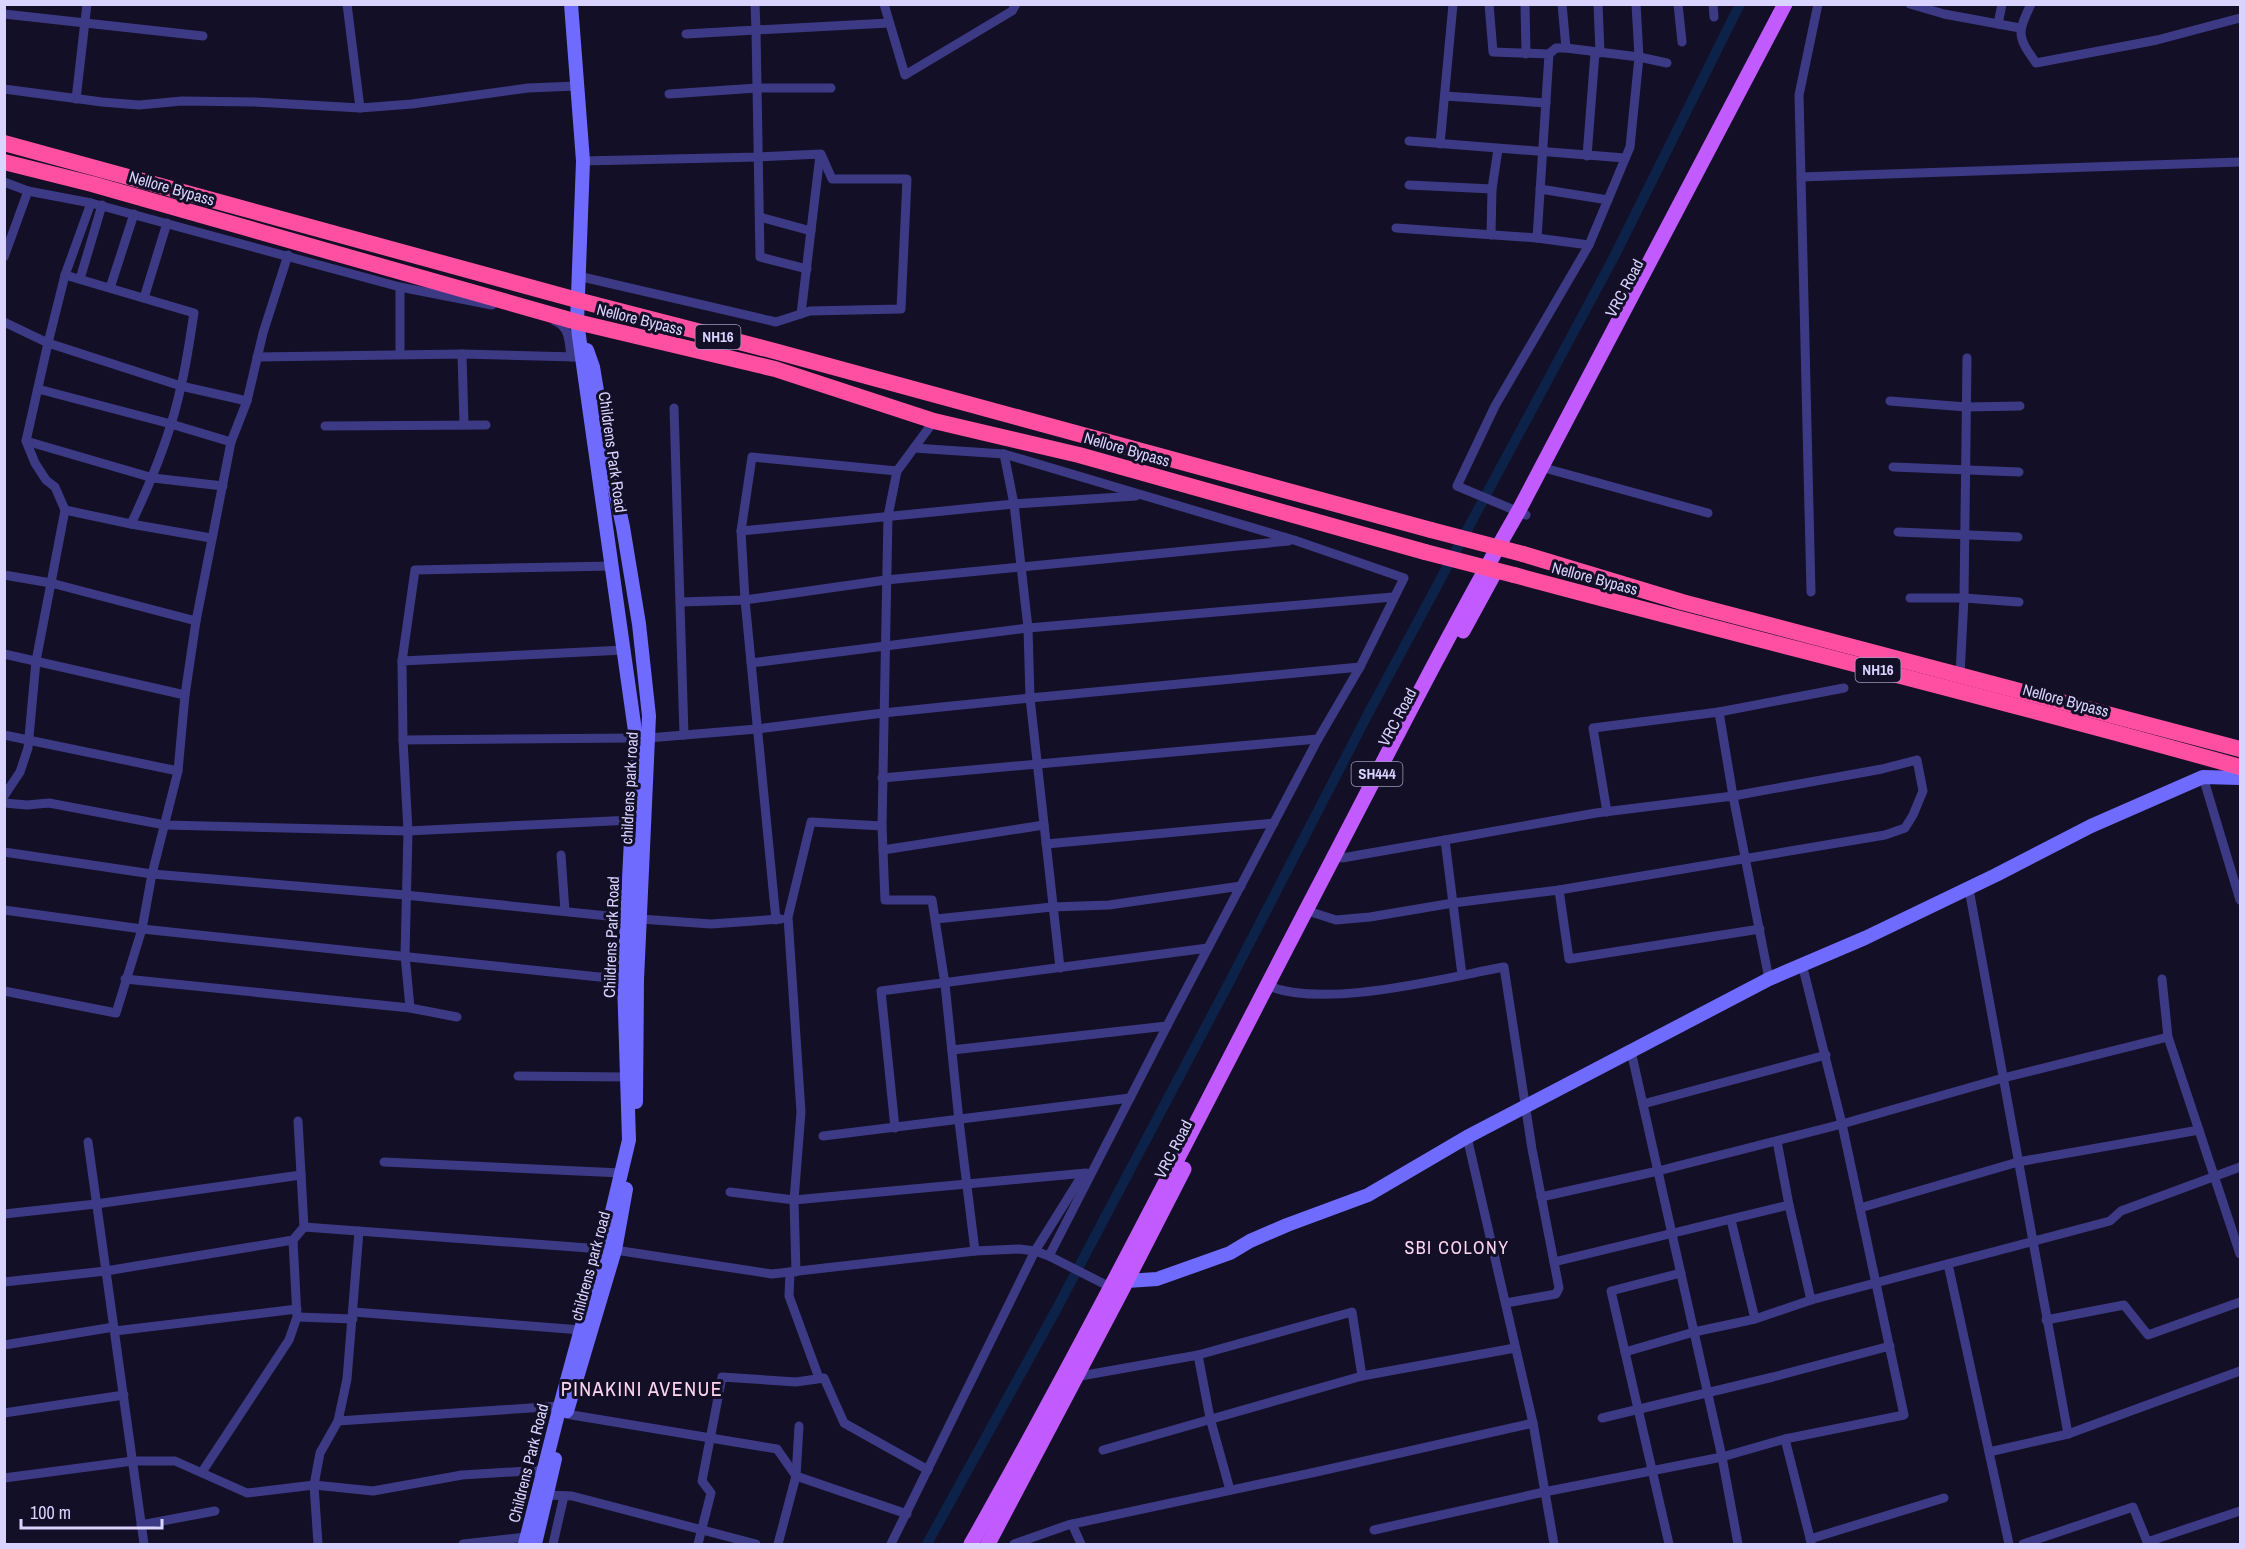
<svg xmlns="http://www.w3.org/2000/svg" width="2245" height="1549" font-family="'Archivo Narrow',sans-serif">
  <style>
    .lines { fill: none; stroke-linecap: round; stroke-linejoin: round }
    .canal { stroke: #0c2248; stroke-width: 10 }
    .street { stroke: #3d3a85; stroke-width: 9 }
    .secondary { stroke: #6f6bff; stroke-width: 14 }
    .primary { stroke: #c25bff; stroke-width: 15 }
    .highway { stroke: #ff4fa3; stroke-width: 16 }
    .highway-bridge { stroke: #ff4fa3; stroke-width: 16 }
    .labels { text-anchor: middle; stroke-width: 6; stroke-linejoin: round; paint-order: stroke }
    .shield { fill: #130f26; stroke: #9e99be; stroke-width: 1.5 }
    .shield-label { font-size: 15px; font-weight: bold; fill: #d9d4ff }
    .street-label { font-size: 16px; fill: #d9d4ff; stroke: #130f26 }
    .neighbourhood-label { font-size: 18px; letter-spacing: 1.5px; fill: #ffd6f0; stroke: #130f26 }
    .quarter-label { font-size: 20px; letter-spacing: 1.5px; fill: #ffd6f0; stroke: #130f26 }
  </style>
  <rect width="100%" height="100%" fill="#130f26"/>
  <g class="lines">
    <polyline class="canal" points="927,1544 1056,1310 1231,979 1368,714 1614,257 1740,4"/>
    <g class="street">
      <polyline points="347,4 360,108"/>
      <polyline points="884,4 905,75 1012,11 1016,4"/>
      <polyline points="1489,4 1493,52 1549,54 1537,238"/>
      <polyline points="1525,4 1526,54"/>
      <polyline points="1562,4 1566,48"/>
      <polyline points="1598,4 1600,53"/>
      <polyline points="1678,4 1682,42"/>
      <polyline points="1713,4 1714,17"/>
      <polyline points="1910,4 1944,14 2020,28"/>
      <path d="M2031 4C2017 34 2017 36 2036 63L2157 40 2240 18"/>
      <polyline points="4,14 203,36"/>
      <polyline points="1998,24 2002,4"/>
      <polyline points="686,34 756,30 755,4"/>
      <polyline points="1549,54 1556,48 1566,48 1639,57 1667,63"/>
      <polyline points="4,89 102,102 139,105 182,101 255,102 360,108 412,104 528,88 577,86"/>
      <polyline points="669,94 757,88 831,88"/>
      <polyline points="1445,96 1546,103"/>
      <polyline points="76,99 87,4"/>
      <polyline points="1409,141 1625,158"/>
      <polyline points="1440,144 1453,4"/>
      <polyline points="1587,156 1595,53"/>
      <polyline points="1801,177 2240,162"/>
      <polyline points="4,182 28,191 91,203 400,287 492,305"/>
      <polyline points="1409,185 1492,189"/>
      <polyline points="1540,189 1608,200"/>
      <polyline points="91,203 65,275 48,343 181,386 247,401"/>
      <polyline points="760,217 811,231"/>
      <polyline points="1396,228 1537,238 1589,245"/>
      <polyline points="1491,235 1492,189 1498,149"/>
      <polyline points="4,257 28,191"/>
      <polyline points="807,269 760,257 756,30 889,23"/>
      <path d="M65 275 194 313C190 337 187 362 181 386 171 434 152 480 131 524"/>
      <polyline points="578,276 776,322 810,311 901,309 907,179 832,179 821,154 759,157 583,161"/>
      <polyline points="80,279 102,205"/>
      <polyline points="400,287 400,354"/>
      <polyline points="110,288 134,214"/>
      <polyline points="144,298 167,223"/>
      <polyline points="801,314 820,155"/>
      <path d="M555 321C570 327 569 342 571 357"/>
      <polyline points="4,322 48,343 26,441 35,463 46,480 55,487 65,510 36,661 28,748 20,772 4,796"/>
      <polyline points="462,354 464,425"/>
      <polyline points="257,357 462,354 576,357"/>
      <polyline points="38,389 171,424 231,442"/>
      <polyline points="1890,401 1966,407 2020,406"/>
      <polyline points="674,408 684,735"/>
      <polyline points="934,421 897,471 888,516 882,826 885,900 932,900 945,984 959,1121 975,1251"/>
      <polyline points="325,426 486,425"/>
      <polyline points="26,441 153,478 223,486"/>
      <polyline points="914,448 1004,454 1294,540 1404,578 1360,667 1318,739 1169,1022 1049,1256"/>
      <polyline points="1004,454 1014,504 1028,628 1030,698 1060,968"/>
      <polyline points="1893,467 2019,472"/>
      <polyline points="1548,469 1708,513"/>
      <polyline points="65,510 131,524 211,538"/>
      <polyline points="1526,515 1457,486 1495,406 1589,245 1630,147 1639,57 1636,4"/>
      <polyline points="741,531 1014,504 1136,496"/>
      <polyline points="1898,532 2018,537"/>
      <polyline points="4,575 51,583 196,621"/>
      <polyline points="1811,592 1799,95 1818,4"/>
      <polyline points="1910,598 1964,598 2019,602"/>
      <polyline points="680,602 745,600 886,580 1289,541"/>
      <polyline points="4,654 185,695"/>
      <polyline points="402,661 415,570 613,566"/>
      <polyline points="751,663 1028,628 1393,597"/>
      <polyline points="1960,675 1964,598 1967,358"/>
      <polyline points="1719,712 1844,688"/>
      <polyline points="4,735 178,771"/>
      <polyline points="648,738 757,729 883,713 1030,698 1360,667"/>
      <polyline points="403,740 636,738"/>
      <polyline points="2203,777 2240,900"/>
      <polyline points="882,778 1318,739"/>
      <polyline points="4,803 27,805 49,803 165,825 408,831 632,820"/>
      <polyline points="1445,840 1596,813 1733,796 1769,979"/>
      <polyline points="1046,844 1274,823"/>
      <polyline points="883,850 1044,825"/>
      <polyline points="4,852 152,874 405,895 627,918"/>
      <polyline points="561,855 565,911"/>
      <polyline points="1342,858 1445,840 1462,975"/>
      <polyline points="1969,889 2068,1434 1989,1452"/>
      <polyline points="1559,890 1569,959 1760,929"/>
      <polyline points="4,910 142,929 628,980"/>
      <polyline points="1314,913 1336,920 1370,917 1453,903 1559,890 1885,835 1905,828 1913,815 1923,791 1917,760 1882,769 1733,796 1719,712 1593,728 1607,812"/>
      <polyline points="640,919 711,924 781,919"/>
      <polyline points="936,919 1052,907 1109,905 1241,886"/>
      <polyline points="776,920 745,600 741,531 752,457 897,471"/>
      <polyline points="125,979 410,1008 457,1017"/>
      <polyline points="2162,979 2168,1037 2240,1254"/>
      <path d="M1266 985C1322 1010 1444 978 1504 967L1532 1149 1559 1288 1556 1294 1506 1303"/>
      <polyline points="4,991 116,1013 142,929 152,874 178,771 185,695 196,621 231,442 247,401 263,333 288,255"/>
      <polyline points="410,1008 405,955 408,831 403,740 402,661 624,650"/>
      <polyline points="952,1050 1167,1026"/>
      <polyline points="1631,1051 1722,1457 1738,1544"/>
      <polyline points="518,1076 627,1077"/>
      <polyline points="1643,1104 1826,1055"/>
      <polyline points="895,1128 881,991 1208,948"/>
      <polyline points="823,1136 1130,1098"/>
      <polyline points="1467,1137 1533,1423 1554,1544"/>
      <polyline points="88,1142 144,1544"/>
      <polyline points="384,1162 621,1173"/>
      <polyline points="730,1192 794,1200 1086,1173"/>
      <polyline points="1541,1197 1658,1171 1842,1124 2003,1078 2168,1037"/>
      <polyline points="1789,1205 1811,1300"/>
      <polyline points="1860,1208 2018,1162 2199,1130"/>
      <polyline points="4,1214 96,1204 301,1175"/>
      <polyline points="1731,1220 1755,1319"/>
      <polyline points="304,1227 615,1250 772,1274 975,1251 1019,1249 1035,1251 1049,1256 1114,1289"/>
      <polyline points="1554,1262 1789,1205 1777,1141"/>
      <polyline points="1948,1264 2009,1544"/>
      <polyline points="790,1272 789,1296 819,1378"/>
      <polyline points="796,1272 794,1200 801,1112 788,917 811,822 882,826"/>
      <polyline points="4,1282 106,1271 293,1240 304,1227 298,1121"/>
      <polyline points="354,1312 581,1330"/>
      <polyline points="297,1317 353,1319"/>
      <polyline points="2046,1320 2124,1305 2148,1335 2240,1302"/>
      <polyline points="115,1331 297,1309"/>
      <polyline points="4,1345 114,1327"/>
      <polyline points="1625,1352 1694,1332 1755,1319 1811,1300 2110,1221 2121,1211 2240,1167"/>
      <polyline points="1198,1355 1352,1312 1362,1376"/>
      <polyline points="1075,1377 1198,1355 1210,1418 1230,1490"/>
      <polyline points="4,1413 124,1395"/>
      <polyline points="566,1414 777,1449 796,1476 778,1544"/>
      <polyline points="1602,1418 1773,1377 1890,1346"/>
      <polyline points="338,1421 560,1406"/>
      <polyline points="799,1426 796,1476 907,1514"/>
      <polyline points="2068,1434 2240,1371"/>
      <polyline points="1785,1439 1811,1542"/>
      <polyline points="1103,1450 1362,1376 1515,1348"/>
      <polyline points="202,1472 289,1340 297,1317 293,1240"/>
      <polyline points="4,1478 133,1461 175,1461 247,1493 314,1485 373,1491 462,1475 543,1470"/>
      <polyline points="547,1495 572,1496 756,1544"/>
      <polyline points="1072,1524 1081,1544"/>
      <polyline points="141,1525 215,1511"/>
      <polyline points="1374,1530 1544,1492 1722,1457 1785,1439 1904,1415 1842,1124 1802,964"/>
      <polyline points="1810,1539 1944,1498"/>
      <polyline points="2147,1542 2240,1511"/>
      <polyline points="318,1544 314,1485 320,1453 338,1421 347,1379 359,1231"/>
      <polyline points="463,1544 526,1537"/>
      <polyline points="553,1544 564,1496"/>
      <polyline points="698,1544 711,1493 702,1481 722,1377 796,1382 824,1378 844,1423 928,1470"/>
      <polyline points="891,1544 1035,1251 1083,1174"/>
      <polyline points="1014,1544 1068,1525 1316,1472 1533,1423"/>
      <polyline points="1669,1544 1611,1291 1681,1273"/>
      <polyline points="2023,1544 2133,1507 2148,1544"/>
    </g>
    <g class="secondary">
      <polyline points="587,350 593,367 609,463 623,527 639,624 649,716 637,980 636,1102"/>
      <polyline points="1127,1281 1157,1279 1230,1253 1250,1241 1287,1225 1368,1195 1467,1137 1769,979 1865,938 1996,875 2091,826 2203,777 2240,778"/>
      <polyline points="567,1411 615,1250 626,1189"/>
      <polyline points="525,1544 560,1406 603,1249 629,1140 624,980 636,738 577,322 583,161 571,4"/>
      <polyline points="535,1544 555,1459"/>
    </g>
    <g class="primary">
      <polyline points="1463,631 1493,576"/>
      <path d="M971 1544C1091 1332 1201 1112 1314 895 1381 767 1446 637 1518 512L1785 4"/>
      <polyline points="988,1544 1121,1292 1184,1169"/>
    </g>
    <g class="highway">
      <polyline points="4,143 577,300 778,352 1431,530"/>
      <polyline points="4,162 92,184 577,322 775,369 934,421 1079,455 1425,552"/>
      <polyline points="1523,554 1682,602 2240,749"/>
      <path d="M1514 575C1756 640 1999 699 2240 767"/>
    </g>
    <g class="highway-bridge">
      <polyline points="1431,530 1523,554"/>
      <polyline points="1425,552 1514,575"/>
    </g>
  </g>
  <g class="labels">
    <g class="shield">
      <rect x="695.5" y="325" width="45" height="24" rx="4.5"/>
      <rect x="1855.5" y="658" width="45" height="24" rx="4.5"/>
      <rect x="1351.5" y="762" width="51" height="24" rx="4.5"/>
    </g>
    <g class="shield-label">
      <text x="718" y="342">NH16</text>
      <text x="1878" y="675">NH16</text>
      <text x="1377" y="779">SH444</text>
    </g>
    <g class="street-label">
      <text transform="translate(172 188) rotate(16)" y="6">Nellore Bypass</text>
      <text transform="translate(1624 288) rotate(-62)" y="6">VRC Road</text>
      <text transform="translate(640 319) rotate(14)" y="6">Nellore Bypass</text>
      <text transform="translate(1127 449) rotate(16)" y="6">Nellore Bypass</text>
      <text transform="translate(613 452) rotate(82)" y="6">Childrens Park Road</text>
      <text transform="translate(1595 578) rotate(15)" y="6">Nellore Bypass</text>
      <text transform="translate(2066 700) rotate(15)" y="6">Nellore Bypass</text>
      <text transform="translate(1397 717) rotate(-62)" y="6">VRC Road</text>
      <text transform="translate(629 788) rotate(-87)" y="6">childrens park road</text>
      <text transform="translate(611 937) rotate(-88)" y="6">Childrens Park Road</text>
      <text transform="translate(1173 1149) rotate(-63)" y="6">VRC Road</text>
      <text transform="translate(590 1266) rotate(-75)" y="6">childrens park road</text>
      <text transform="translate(528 1463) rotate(-76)" y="6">Childrens Park Road</text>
    </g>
    <g class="neighbourhood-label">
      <text x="1457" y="1254">SBI COLONY</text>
    </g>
    <g class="quarter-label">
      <text x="642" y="1396">PINAKINI AVENUE</text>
    </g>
  </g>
  <rect width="2245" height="1549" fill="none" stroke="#d9d4ff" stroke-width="12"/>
  <path d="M21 1519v9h141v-9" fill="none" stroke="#d9d4ff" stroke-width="3"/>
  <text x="30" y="1519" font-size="18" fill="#d9d4ff" stroke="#130f26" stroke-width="4.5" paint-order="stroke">100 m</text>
</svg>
